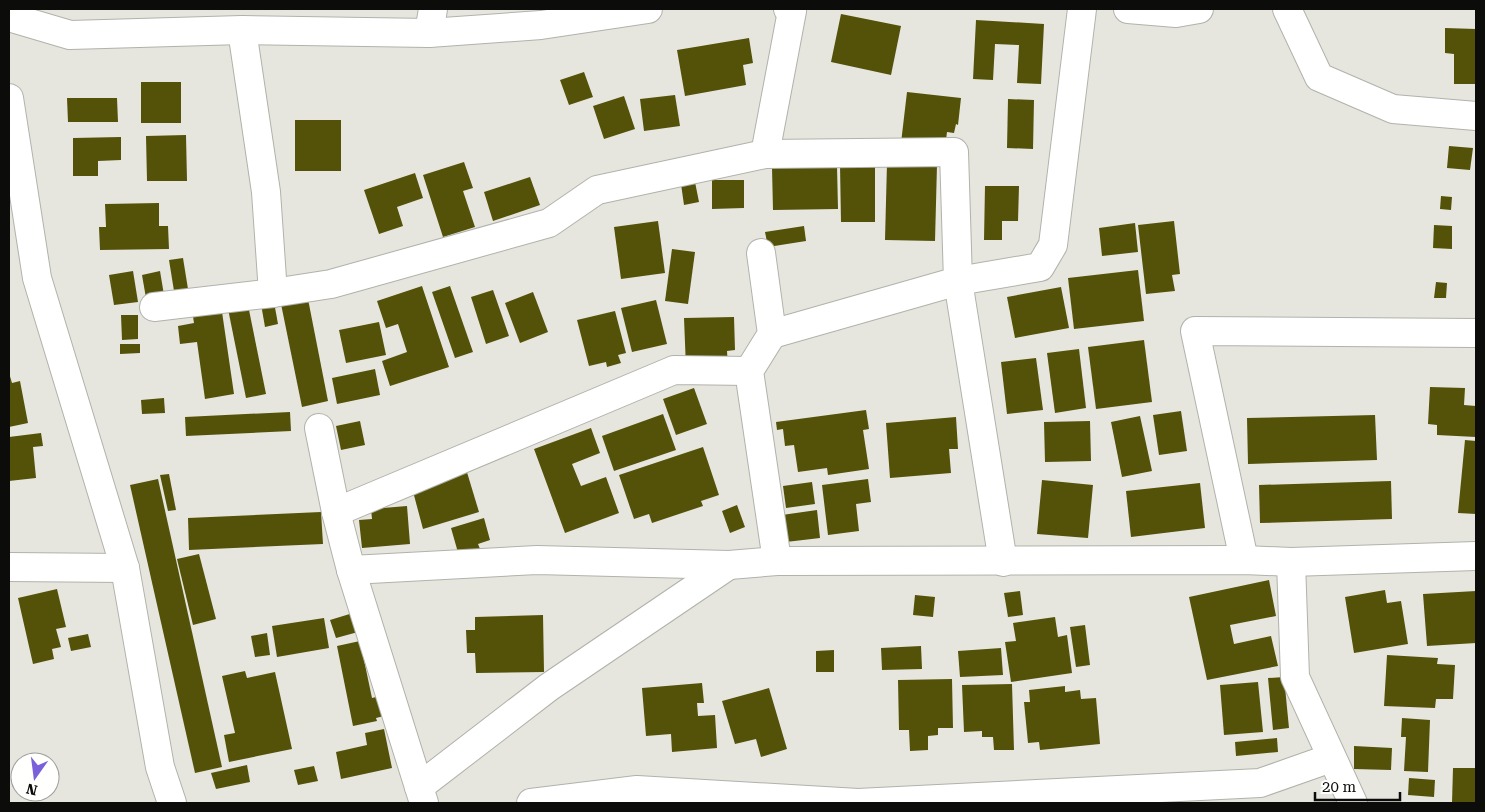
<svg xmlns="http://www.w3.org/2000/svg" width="1485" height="812" font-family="'Roboto Serif',serif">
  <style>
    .building { fill: #535208 }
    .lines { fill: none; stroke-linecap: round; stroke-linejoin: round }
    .minor-casing { stroke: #b1b2ab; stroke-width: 30 }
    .minor { stroke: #fff; stroke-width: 28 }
  </style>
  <rect width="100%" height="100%" fill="#e6e6df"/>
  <g class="building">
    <polygon points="841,14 901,26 891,75 831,62"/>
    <polygon points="976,20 1044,24 1041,84 1017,83 1019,45 995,44 993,80 973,79"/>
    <polygon points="1445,28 1476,29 1476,84 1454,84 1454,54 1445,53"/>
    <polygon points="749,38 753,63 743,65 746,85 685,96 677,50"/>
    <polygon points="584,72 593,97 569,105 560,80"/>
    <rect x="141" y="82" width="40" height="41"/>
    <polygon points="907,92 961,98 958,125 956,124 954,133 947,132 945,148 901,143"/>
    <polygon points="675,95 680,126 644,131 640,99"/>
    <polygon points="624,96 635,129 604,139 593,106"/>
    <polygon points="67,98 117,98 118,122 68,122"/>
    <polygon points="1008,99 1034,100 1033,149 1007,148"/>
    <rect x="295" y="120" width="46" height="51"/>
    <polygon points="186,135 187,181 147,181 146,136"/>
    <polygon points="121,137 121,160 98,161 98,176 73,176 73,138"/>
    <polygon points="1449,146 1473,148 1470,170 1447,168"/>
    <polygon points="464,162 473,188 463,191 475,227 443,237 423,175"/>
    <polygon points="887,163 937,165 935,241 885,240"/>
    <polygon points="840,165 875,165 875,222 841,222"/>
    <polygon points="837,166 838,209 773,210 772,168"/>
    <polygon points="415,173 423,198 397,207 403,226 379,234 364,190"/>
    <polygon points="530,177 540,205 493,221 484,192"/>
    <polygon points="712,180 744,180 744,208 712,209"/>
    <polygon points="695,182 699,202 684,205 681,184"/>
    <polygon points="985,186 1019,186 1018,221 1002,221 1002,240 984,240"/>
    <polygon points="1441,196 1452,197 1451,210 1440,209"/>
    <polygon points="159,203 159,226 168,226 169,249 100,250 99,227 106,227 105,204"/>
    <polygon points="658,221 665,273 621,279 614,227"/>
    <polygon points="1174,221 1180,274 1172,275 1175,291 1146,294 1138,225"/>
    <polygon points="1135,223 1138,252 1102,256 1099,228"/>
    <polygon points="1434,225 1452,226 1452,249 1433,248"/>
    <polygon points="804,226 806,241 768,247 765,232"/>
    <polygon points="672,249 695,252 688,304 665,301"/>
    <polygon points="183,258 188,289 174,291 169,260"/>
    <polygon points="1138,270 1144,321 1074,329 1068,278"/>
    <polygon points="133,271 138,302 114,305 109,275"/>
    <polygon points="160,271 164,295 146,298 142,275"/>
    <polygon points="1436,282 1447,283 1446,298 1434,298"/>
    <polygon points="422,286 449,367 390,386 382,361 407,352 398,324 386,328 377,301"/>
    <polygon points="450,286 473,352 455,358 432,292"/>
    <polygon points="1061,287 1069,328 1015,338 1007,297"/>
    <polygon points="493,290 509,336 486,344 471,297"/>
    <polygon points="533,292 548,332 520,343 505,303"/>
    <polygon points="307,294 328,401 302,407 280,299"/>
    <polygon points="247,300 266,394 246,398 227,304"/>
    <polygon points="656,300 667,344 632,352 621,308"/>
    <polygon points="274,302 278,324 265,327 261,304"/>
    <polygon points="221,305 234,394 205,399 197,342 180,344 178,326 194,323 192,310"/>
    <polygon points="615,311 626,353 618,355 621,363 607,367 606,362 589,366 577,320"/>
    <polygon points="121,315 138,315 138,339 122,340"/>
    <polygon points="734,317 735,350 727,351 728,367 686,368 684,318"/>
    <polygon points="379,322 386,355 346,363 339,330"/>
    <polygon points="1144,340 1152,402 1096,409 1088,347"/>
    <polygon points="120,344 140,344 140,353 120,354"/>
    <polygon points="1079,349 1086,408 1055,413 1047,353"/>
    <polygon points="1036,358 1043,410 1007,414 1001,362"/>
    <polygon points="375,369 380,395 337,404 332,378"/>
    <polygon points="9,373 12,383 20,381 28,423 9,427"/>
    <polygon points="1430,387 1465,388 1464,405 1476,406 1476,437 1437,435 1437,425 1428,424"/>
    <polygon points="694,388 707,424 676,435 663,399"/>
    <polygon points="164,398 165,413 142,414 141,400"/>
    <polygon points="866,410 869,429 863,430 869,469 828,475 827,468 798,472 794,445 785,446 783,429 777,430 776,422"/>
    <polygon points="1181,411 1187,451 1159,455 1153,415"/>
    <polygon points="290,412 291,431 186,436 185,417"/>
    <polygon points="663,414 676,450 614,471 602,436"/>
    <polygon points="1375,415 1377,460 1248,464 1247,418"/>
    <polygon points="1140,416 1152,471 1122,477 1111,422"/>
    <polygon points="956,417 958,449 949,449 951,473 890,478 886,423"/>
    <polygon points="360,421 365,445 341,450 336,426"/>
    <polygon points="1090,421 1091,461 1045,462 1044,422"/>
    <polygon points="591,428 600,453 572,464 581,486 606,477 619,513 565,533 534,449"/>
    <polygon points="41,433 43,446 33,447 36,478 9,481 9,437"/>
    <polygon points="1465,440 1476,441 1476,514 1458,513"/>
    <polygon points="703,447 719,495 701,501 703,506 652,523 649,514 634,519 619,475"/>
    <polygon points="466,469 479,512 423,529 411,484"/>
    <polygon points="169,474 176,510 168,511 160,475"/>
    <polygon points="158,479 222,767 195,773 130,485"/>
    <polygon points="868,479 871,502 856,504 859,531 828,535 822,485"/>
    <polygon points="1042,480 1093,485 1088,538 1037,534"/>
    <polygon points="1391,481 1392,519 1260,523 1259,485"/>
    <polygon points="812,482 815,504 786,508 783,486"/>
    <polygon points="1200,483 1205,528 1131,537 1126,491"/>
    <polygon points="737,505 745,527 730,533 722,511"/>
    <polygon points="407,506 410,544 362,548 359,520 372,519 371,509"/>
    <polygon points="817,510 820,538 786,542 782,515"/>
    <polygon points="321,512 323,544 189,550 188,518"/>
    <polygon points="484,518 490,540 478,544 480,549 459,556 451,528"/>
    <polygon points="199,554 216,619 193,625 177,559"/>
    <polygon points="1269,580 1276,616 1230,625 1234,644 1271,636 1278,666 1207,680 1189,597"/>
    <polygon points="57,589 66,627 56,629 61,647 52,649 54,659 33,664 18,598"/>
    <polygon points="1385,590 1387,603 1401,601 1408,644 1354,653 1345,597"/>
    <polygon points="1020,591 1023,615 1008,617 1004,593"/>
    <polygon points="1476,591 1476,643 1427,646 1423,594"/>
    <polygon points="915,595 935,597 933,617 913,615"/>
    <polygon points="353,613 358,632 336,638 330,620"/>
    <polygon points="543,615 544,672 476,673 475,653 467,653 466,630 475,630 475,617"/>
    <polygon points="1055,617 1058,637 1067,635 1072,673 1011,682 1005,642 1016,641 1013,623"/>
    <polygon points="324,618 329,648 277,657 272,626"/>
    <polygon points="1085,625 1090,665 1076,667 1070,627"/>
    <polygon points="267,633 270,655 255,657 251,636"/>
    <polygon points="88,634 91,647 71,651 68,638"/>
    <polygon points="360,641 372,698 380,696 384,716 376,718 377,721 353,726 337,646"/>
    <polygon points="921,646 922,669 882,670 881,648"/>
    <polygon points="1001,648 1003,675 960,677 958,651"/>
    <polygon points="834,650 834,672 816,672 816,651"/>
    <polygon points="1387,655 1438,658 1437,664 1455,665 1453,699 1436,699 1435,708 1384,706"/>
    <polygon points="245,671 247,678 275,672 292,749 229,762 224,735 235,733 222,676"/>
    <polygon points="1284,677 1289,728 1273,730 1268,678"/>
    <polygon points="952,679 953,728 938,728 938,735 928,736 928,750 910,751 909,730 899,730 898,680"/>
    <polygon points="1258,682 1263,732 1224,735 1220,685"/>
    <polygon points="702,683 704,703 697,703 698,716 715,715 717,748 672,752 671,734 646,736 642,688"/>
    <polygon points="1012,684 1014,750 994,750 993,737 982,737 982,731 964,732 962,685"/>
    <polygon points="1065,686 1065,692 1080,690 1081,699 1096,698 1100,744 1040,750 1039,742 1028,743 1024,702 1030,702 1029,690"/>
    <polygon points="769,688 787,749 761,757 756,739 735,744 722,701"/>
    <polygon points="1402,718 1430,720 1428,772 1404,771 1406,737 1401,737"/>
    <polygon points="384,729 392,768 341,779 336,752 367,745 365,733"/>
    <polygon points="1277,738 1278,752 1236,756 1235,742"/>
    <polygon points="1354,746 1392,748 1391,770 1354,769"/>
    <polygon points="247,765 250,782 216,789 211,773"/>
    <polygon points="314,766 318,781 298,785 294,770"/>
    <polygon points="1453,768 1476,768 1476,803 1452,803"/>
    <polygon points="1409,778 1435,780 1434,797 1408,795"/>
  </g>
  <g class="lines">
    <defs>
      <g id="minor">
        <polyline points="1128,9 1176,13 1199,9"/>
        <polyline points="1287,9 1319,77 1393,109 1476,116"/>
        <polyline points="9,17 70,35 242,30 429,33 541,25 648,9"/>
        <polyline points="242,30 266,192 273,293"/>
        <polyline points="429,33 433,9"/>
        <polyline points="9,98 37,278 125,568 160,767 172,803"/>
        <polyline points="765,154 792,11 788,9"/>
        <polyline points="761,253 772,334 749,371 777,561"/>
        <polyline points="154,307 273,293 331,284 549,223 597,190 765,154 954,152 958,281 772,334"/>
        <polyline points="319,428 336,512 351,570 424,803"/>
        <polyline points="336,512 674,370 749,371"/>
        <polyline points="1244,560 1195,331 1476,333"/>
        <polyline points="1003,562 958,281 1040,267 1053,245 1082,9"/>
        <polyline points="1291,562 1295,677 1353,803"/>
        <polyline points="9,567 125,568"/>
        <polyline points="351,570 537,560 729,565 777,561 1244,560 1291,562 1476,556"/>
        <polyline points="419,787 549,687 729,565"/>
        <polyline points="531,803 637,790 858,803 1260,783 1331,758"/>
      </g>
    </defs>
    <use href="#minor" class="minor-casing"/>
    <use href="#minor" class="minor"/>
  </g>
  <rect width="1485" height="812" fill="none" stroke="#0c0c0a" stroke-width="20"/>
  <g transform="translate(35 777) rotate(194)"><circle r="24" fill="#fffffe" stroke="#9e9e9c"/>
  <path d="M0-4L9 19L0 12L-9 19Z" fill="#7a60db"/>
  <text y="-8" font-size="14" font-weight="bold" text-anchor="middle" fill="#0c0c0a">N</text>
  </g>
  <path d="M1315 792v8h85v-8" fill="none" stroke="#0c0c0a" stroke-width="2.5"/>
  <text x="1322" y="792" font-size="15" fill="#0c0c0a" stroke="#fffffe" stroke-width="4" paint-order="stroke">20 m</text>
</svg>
